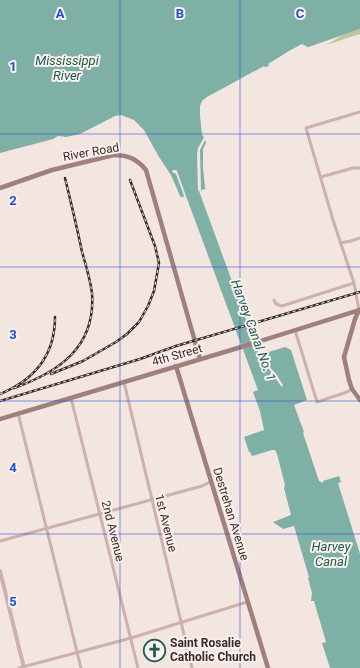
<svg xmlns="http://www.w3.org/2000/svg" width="360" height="668" font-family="Roboto,sans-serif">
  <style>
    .green { fill: #c0c39f }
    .water { fill: #7eb0a6 }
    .pier { fill: #f3e5e0 }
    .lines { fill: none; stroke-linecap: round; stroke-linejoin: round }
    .minor { stroke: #ccb2ab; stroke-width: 3 }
    .tertiary { stroke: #ccb2ab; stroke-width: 4 }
    .secondary { stroke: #a0807c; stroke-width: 4.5 }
    .rail-casing { stroke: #3a2b2a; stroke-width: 2.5 }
    .rail { stroke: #faf0ed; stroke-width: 1; stroke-dasharray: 3; stroke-linecap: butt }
    .grid { fill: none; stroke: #1d4ed8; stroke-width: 1; stroke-opacity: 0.55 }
    .labels { text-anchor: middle; stroke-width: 4; stroke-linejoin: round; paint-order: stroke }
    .street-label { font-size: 12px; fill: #3a2b2a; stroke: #faf0ed }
    .poi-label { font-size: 12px; font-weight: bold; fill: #3a2b2a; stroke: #faf0ed; text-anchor: start }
    .water-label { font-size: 13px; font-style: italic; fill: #1f5b50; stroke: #faf0ed }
    .grid-label { font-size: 13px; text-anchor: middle; font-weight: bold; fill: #1d4ed8; stroke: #faf0ed; stroke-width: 4; stroke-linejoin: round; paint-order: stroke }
  </style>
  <rect width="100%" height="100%" fill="#f3e5e0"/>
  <polygon class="green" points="360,29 360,34 326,45 343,35"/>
  <polygon class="water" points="0,0 360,0 360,29 297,51 211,96 203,104 204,137 207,141 206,149 207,188 199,191 259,355 285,347 291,350 307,400 294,405 304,432 303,433 319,481 323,483 323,481 339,476 341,482 338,483 360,554 360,668 330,668 322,643 326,642 314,601 311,601 312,593 308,578 309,577 294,526 283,529 273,522 291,515 284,488 285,485 277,454 275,450 272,450 252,456 250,452 249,452 244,437 264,430 260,411 253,392 258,390 186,196 178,198 169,176 132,122 113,120 85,133 0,156"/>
  <g class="pier">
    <polygon points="302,44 308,47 271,67 268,64 289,51"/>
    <polygon points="264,66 267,69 239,86 212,97 205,104 206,136 209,139 207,188 205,188 203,168 203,149 206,143 205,140 200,150 201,190 198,191 197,155 198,148 204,137 202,135 200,115 200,106 202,101 207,97"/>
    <polygon points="121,115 134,120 144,130 159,157 171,175 181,198 176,199 168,177 150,149 131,124 114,122 101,127 86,135 0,158 0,153 53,139 58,136 66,137 80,134 115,116"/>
    <polygon points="173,170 176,170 177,171 186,196 184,196 176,174 172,172"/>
    <polygon points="247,321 249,321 260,355 275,373 283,385 282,386 283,387 281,386 259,355"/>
  </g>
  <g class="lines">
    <g class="minor">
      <polyline points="321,177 353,168 360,168"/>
      <polyline points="340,243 351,241 360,238"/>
      <polyline points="274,300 276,304 282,306 354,283"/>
      <polyline points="359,310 354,283 333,220 306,128 360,112"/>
      <polyline points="295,330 317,402 347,392 352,389"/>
      <polyline points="124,382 192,668"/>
      <polyline points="71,398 138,668"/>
      <polyline points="18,413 81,668"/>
      <polyline points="0,541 202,486 210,482"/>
      <polyline points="19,668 131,638 247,602"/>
    </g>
    <polyline class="tertiary" points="0,571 24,668"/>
    <g class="secondary">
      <path d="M0 188 52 170 114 155C128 155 137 159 146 170L200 359"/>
      <polyline points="360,311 359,310 355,319 344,357 349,380 352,389 360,400"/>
      <polyline points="176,366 268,668"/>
      <polyline points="0,419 238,348 360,310"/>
    </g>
    <defs>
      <g id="rail">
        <polyline points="51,374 83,361 116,342 127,334 139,322 148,306 154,291 159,263 155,246 130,180"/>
        <path d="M14 388C59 372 96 347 92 293 90 279 86 265 82 252 77 227 71 203 65 178"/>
        <path d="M0 394C34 380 55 355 55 317"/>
        <polyline points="0,401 140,359 176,346 360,292"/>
      </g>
    </defs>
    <use href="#rail" class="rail-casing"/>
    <use href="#rail" class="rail"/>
  </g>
  <path class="grid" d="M120 0V668M240 0V668M0 134H360M0 267H360M0 401H360M0 534H360"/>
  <defs>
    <symbol id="church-ring" viewBox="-11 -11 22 22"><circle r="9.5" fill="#faf0ed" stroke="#1f5b50" stroke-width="1.5"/><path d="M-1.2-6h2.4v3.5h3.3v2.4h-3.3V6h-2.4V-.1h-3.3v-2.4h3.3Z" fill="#1f5b50"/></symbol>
  </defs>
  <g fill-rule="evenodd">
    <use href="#church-ring" x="142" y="638" width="25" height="25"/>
  </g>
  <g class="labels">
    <g class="street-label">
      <text transform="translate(91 152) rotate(-10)" y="4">River Road</text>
      <text transform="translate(177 355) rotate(-16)" y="4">4th Street</text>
      <text transform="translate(231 514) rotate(73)" y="4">Destrehan Avenue</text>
      <text transform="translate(166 523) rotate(76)" y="4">1st Avenue</text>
      <text transform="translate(113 531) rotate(76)" y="4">2nd Avenue</text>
    </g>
    <g class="poi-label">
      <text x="170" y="647">Saint Rosalie<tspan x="170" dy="14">Catholic Church</tspan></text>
    </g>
    <g class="water-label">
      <text x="67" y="65">Mississippi<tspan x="67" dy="15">River</tspan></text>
      <text transform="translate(254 330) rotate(70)" y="5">Harvey Canal No. 1</text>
      <text x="331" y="551">Harvey<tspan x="331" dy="15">Canal</tspan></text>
    </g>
  </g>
  <g class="grid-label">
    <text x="60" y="18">A</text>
    <text x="180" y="18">B</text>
    <text x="300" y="18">C</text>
    <text x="13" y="71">1</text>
    <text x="13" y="205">2</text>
    <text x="13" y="339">3</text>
    <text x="13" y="472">4</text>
    <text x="13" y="606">5</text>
  </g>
</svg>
